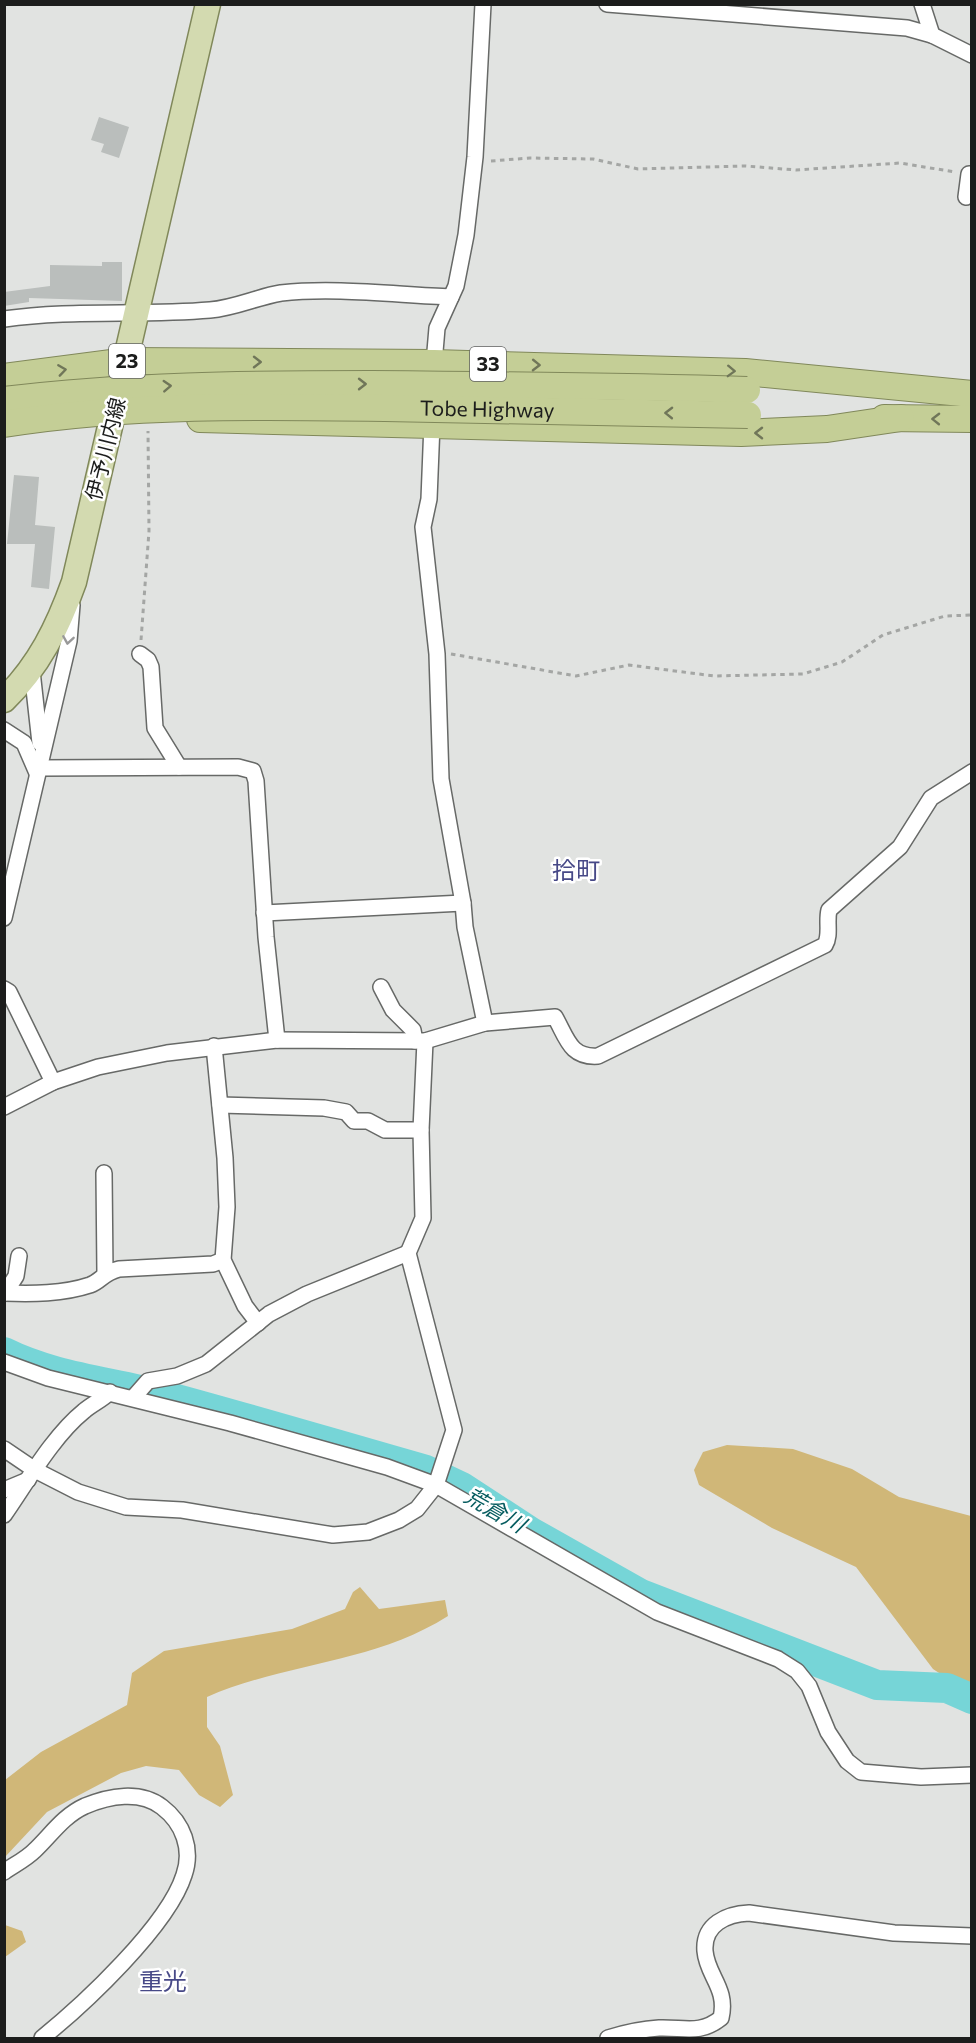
<svg xmlns="http://www.w3.org/2000/svg" width="976" height="2043" font-family="Commissioner,'Noto Sans JP',sans-serif">
  <style>
    .green { fill: #d0b778 }
    .lines { fill: none; stroke-linecap: round; stroke-linejoin: round }
    .river { stroke: #76d5d7; stroke-width: 30 }
    .building { fill: #babebc }
    .minor-casing { stroke: #676967; stroke-width: 18 }
    .primary-casing { stroke: #80885a; stroke-width: 27 }
    .trunk-casing { stroke: #80885a; stroke-width: 28 }
    .path { stroke: #a4a6a4; stroke-width: 3; stroke-dasharray: 4.5 4.5; stroke-linecap: butt }
    .minor { stroke: #fff; stroke-width: 15 }
    .primary { stroke: #d3dab0; stroke-width: 24 }
    .trunk { stroke: #c4ce96; stroke-width: 26 }
    .trunk-bridge-casing { stroke: #80885a; stroke-width: 28; stroke-linecap: butt }
    .trunk-bridge { stroke: #c4ce96; stroke-width: 26 }
    .oneway { stroke: #707659 }
    .oneway2 { stroke: #999 }
    .labels { text-anchor: middle; stroke-width: 5; stroke-linejoin: round; paint-order: stroke }
    .shield { fill: #fff; stroke: #606160; stroke-width: 1.5 }
    .shield-label { font-size: 20px; font-weight: bold; fill: #1c1d1c }
    .street-label { font-size: 21px; fill: #1c1d1c; stroke: #fff }
    .water-label { font-size: 22px; font-style: italic; fill: #065c5f; stroke: #fff }
    .quarter-label { font-size: 24px; fill: #474987; stroke: #fff }
  </style>
  <rect width="100%" height="100%" fill="#e1e3e1"/>
  <g class="green">
    <polygon points="727,1445 793,1449 852,1469 899,1497 971,1516 971,1694 933,1669 856,1567 772,1528 699,1485 694,1470 703,1452"/>
    <path d="M360 1587 379 1609 445 1600 448 1616C372 1664 287 1662 207 1697V1727L220 1746 233 1795 220 1807 199 1795 179 1770 146 1766 121 1773 47 1812 5 1857V1780L41 1752 127 1705 132 1673 164 1651 292 1629 345 1609 353 1592Z"/>
    <polygon points="5,1925 22,1931 26,1942 5,1957"/>
  </g>
  <g class="lines">
    <path class="river" d="M4 1352C54 1377 109 1381 162 1395 251 1419 338 1445 426 1470L462 1487 531 1532 641 1594 877 1685 947 1688 972 1699"/>
  </g>
  <g class="building">
    <polygon points="99,117 129,127 119,158 101,152 104,144 91,140"/>
    <polygon points="102,262 122,262 122,301 29,298 29,302 4,306 4,292 50,286 50,265 102,266"/>
    <polygon points="14,475 39,477 35,525 55,527 49,589 31,587 35,544 7,544"/>
  </g>
  <g class="lines">
    <defs>
      <g id="minor">
        <polyline points="607,4 907,28 932,35 972,55"/>
        <polyline points="922,4 932,35"/>
        <polyline points="966,197 969,174 972,174"/>
        <path d="M4 319C73 309 141 316 210 310 235 308 257 297 281 293 335 287 397 295 451 297"/>
        <polyline points="434,363 437,328 456,286 466,235 475,157 483,4"/>
        <polyline points="432,424 429,499 423,527 437,654 441,779 463,903 465,927 485,1023"/>
        <polyline points="140,654 148,660 151,667 155,728 179,767"/>
        <polyline points="32,671 40,743"/>
        <polyline points="4,730 24,743 37,773"/>
        <polyline points="40,768 238,767 253,771 256,781 266,937 277,1040"/>
        <polyline points="264,913 463,903"/>
        <polyline points="4,918 69,641 72,605"/>
        <polyline points="381,987 393,1010 413,1030 415,1041"/>
        <polyline points="4,989 9,992 53,1082"/>
        <polyline points="214,1046 225,1158 227,1207 223,1260 245,1306 258,1323"/>
        <polyline points="220,1105 324,1108 346,1112 354,1121 368,1121 385,1130 421,1130"/>
        <path d="M4 1107 53 1082 98 1067 167 1053 277 1040 425 1041 485 1023 555 1017C567 1038 570 1058 598 1056L825 945C831 935 826 922 829 910L900 847 931 798 972 772"/>
        <polyline points="104,1173 105,1273"/>
        <path d="M4 1293C32 1294 63 1294 90 1285 101 1281 103 1273 119 1269L213 1264 223 1260"/>
        <polyline points="5,1293 16,1276 19,1256"/>
        <polyline points="4,1362 48,1378 230,1423 387,1467 436,1485 657,1612 778,1659 797,1671 809,1686 828,1732 847,1761 861,1772 921,1777 972,1775"/>
        <polyline points="133,1398 148,1381 177,1376 206,1364 269,1314 307,1294 408,1253"/>
        <polyline points="4,1449 35,1470 78,1492 126,1507 182,1510 333,1535 368,1532 399,1520 417,1509 436,1485 454,1430 408,1253 423,1218 421,1130 425,1041"/>
        <polyline points="4,1490 28,1480"/>
        <path d="M4 1515C27 1482 53 1436 84 1411 92 1404 102 1400 110 1392"/>
        <path d="M4 1872C14 1865 26 1859 34 1851 51 1835 63 1816 85 1806 109 1796 140 1790 162 1807 183 1823 193 1849 184 1875 168 1926 83 2005 42 2038"/>
        <path d="M608 2038C624 2033 642 2029 659 2028 684 2027 700 2035 721 2018 728 1988 707 1976 705 1951 703 1924 727 1914 749 1913L894 1933 972 1936"/>
      </g>
      <path id="primary" d="M4 700C39 666 58 627 74 582L208 4"/>
      <g id="trunk">
        <polyline points="4,377 127,361 434,363 745,372 972,394"/>
        <polyline points="884,418 972,419"/>
        <polyline points="200,419 741,433 827,429 901,418"/>
      </g>
    </defs>
    <use href="#minor" class="minor-casing"/>
    <use href="#primary" class="primary-casing"/>
    <use href="#trunk" class="trunk-casing"/>
    <g class="path">
      <polyline points="491,161 530,158 593,159 638,169 746,166 796,170 900,163 955,172"/>
      <polyline points="141,640 149,531 148,431"/>
      <polyline points="451,654 576,676 629,665 714,676 803,674 842,662 883,635 945,616 972,615"/>
    </g>
    <use href="#minor" class="minor"/>
    <use href="#primary" class="primary"/>
    <use href="#trunk" class="trunk"/>
    <defs>
      <g id="trunk-bridge">
        <path d="M4 400C126 385 248 384 371 384 496 385 621 386 747 390"/>
        <path id="s1" d="M4 424C130 404 258 406 385 408 506 410 627 412 748 415"/>
      </g>
    </defs>
    <use href="#trunk-bridge" class="trunk-bridge-casing"/>
    <use href="#trunk-bridge" class="trunk-bridge"/>
  </g>
  <defs><path id="oneway-chevron" d="M-2-3.5L2.5 0L-2 3.5" fill="none" stroke-width="1.6" stroke-linecap="round" stroke-linejoin="round" transform="scale(1.5)"/></defs>
  <g class="oneway">
    <use href="#oneway-chevron" transform="translate(257 362)"/>
    <use href="#oneway-chevron" transform="translate(536 365) rotate(1)"/>
    <use href="#oneway-chevron" transform="translate(62 370) rotate(-8)"/>
    <use href="#oneway-chevron" transform="translate(731 371) rotate(2)"/>
    <use href="#oneway-chevron" transform="translate(362 384)"/>
    <use href="#oneway-chevron" transform="translate(167 386) rotate(-3)"/>
    <use href="#oneway-chevron" transform="translate(669 413) rotate(-179)"/>
    <use href="#oneway-chevron" transform="translate(936 419) rotate(-179)"/>
    <use href="#oneway-chevron" transform="translate(759 433) rotate(180)"/>
  </g>
  <use class="oneway2" href="#oneway-chevron" transform="translate(68 640) rotate(99)"/>
  <g class="labels">
    <g class="shield">
      <rect x="109" y="344" width="36" height="34" rx="4.5"/>
      <rect x="470" y="347" width="36" height="34" rx="4.5"/>
    </g>
    <g class="shield-label">
      <text x="127" y="368">23</text>
      <text x="488" y="371">33</text>
    </g>
    <g class="street-label">
      <text dy="7" stroke="none"><textPath href="#s1" startOffset="484">Tobe Highway</textPath></text>
      <text transform="translate(106 449) rotate(-76)" y="7">伊予川内線</text>
    </g>
    <g class="water-label">
      <text transform="translate(495 1510) rotate(30)" y="8">荒倉川</text>
    </g>
    <g class="quarter-label">
      <text x="576" y="879">拾町</text>
      <text x="163" y="1990">重光</text>
    </g>
  </g>
  <rect width="976" height="2043" fill="none" stroke="#1c1d1c" stroke-width="12"/>
</svg>
